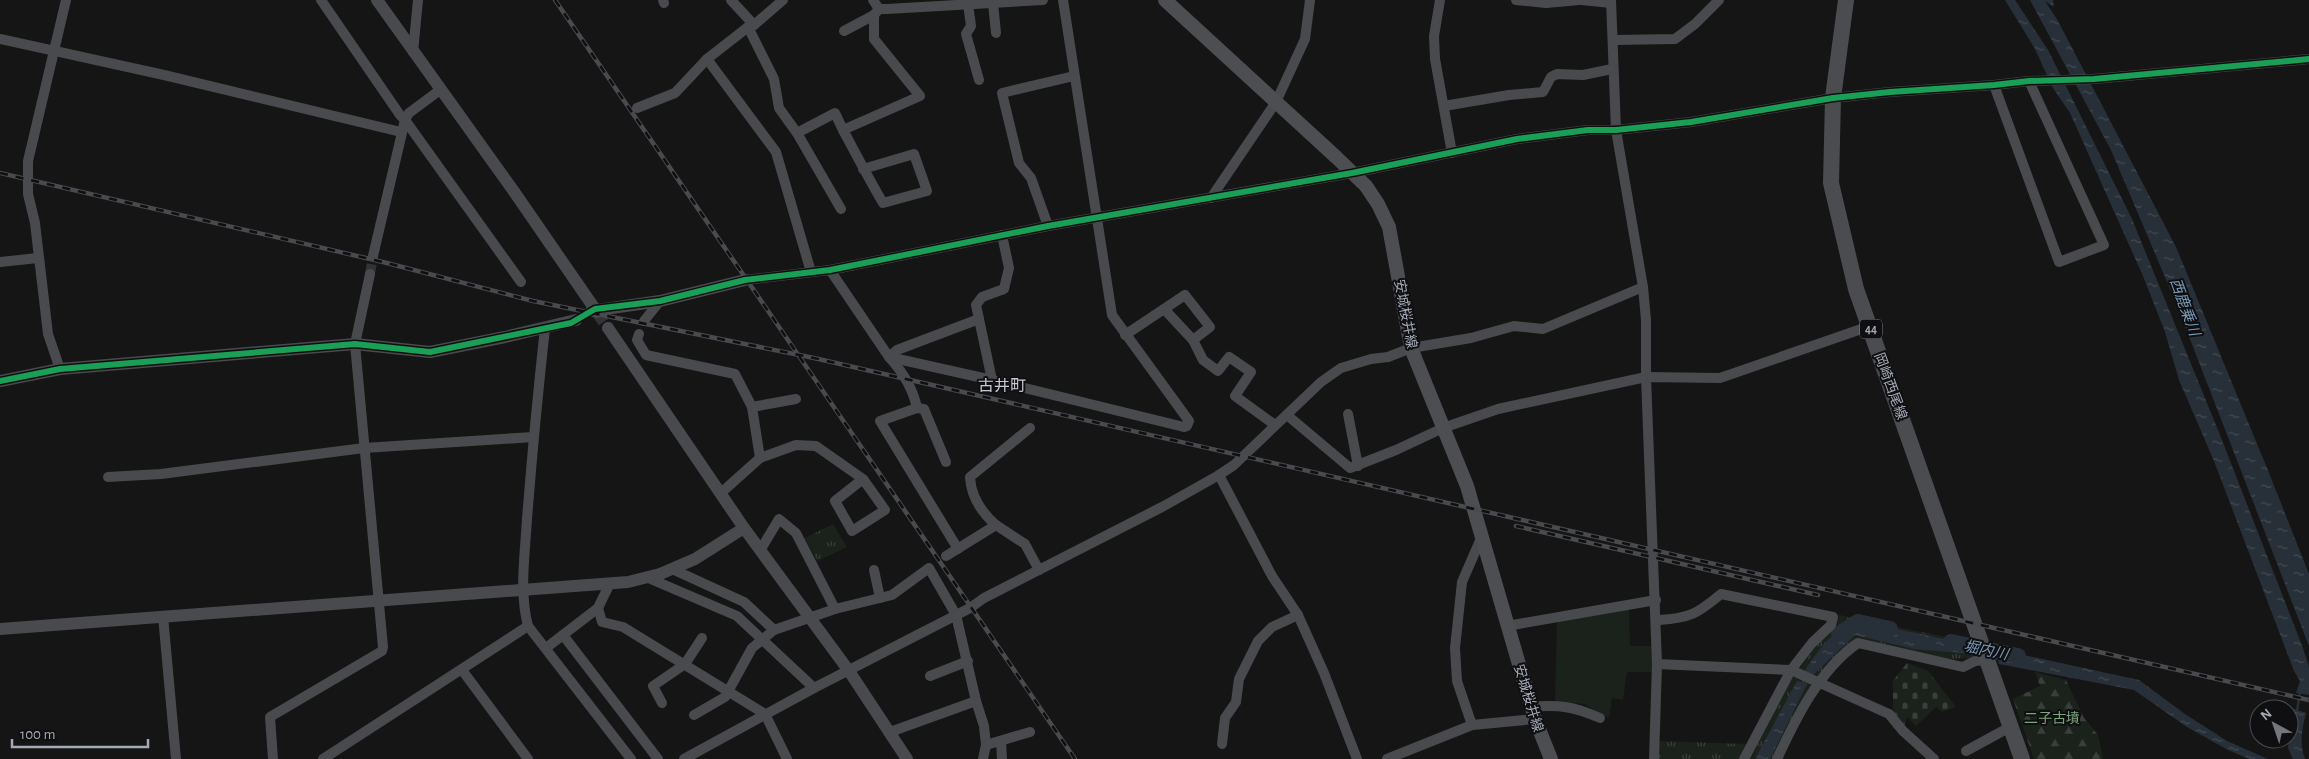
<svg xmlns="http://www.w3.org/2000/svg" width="2309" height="759" font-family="'Alegreya Sans','Noto Sans JP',sans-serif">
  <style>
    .grass { fill: url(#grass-tufts) }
    .forest { fill: url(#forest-firs) }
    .cemetery { fill: url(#cemetery-stones) }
    .garden { fill: #1b221c }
    .water { fill: url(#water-ripples) }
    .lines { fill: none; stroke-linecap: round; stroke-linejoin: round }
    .stream { stroke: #273038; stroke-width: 2.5 }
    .river { stroke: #273038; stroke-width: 16 }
    .minor-tunnel { stroke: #323335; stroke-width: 10; stroke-dasharray: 10 5; stroke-linecap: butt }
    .tertiary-tunnel { stroke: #323335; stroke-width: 12; stroke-dasharray: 12 6; stroke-linecap: butt }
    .minor { stroke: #494a4e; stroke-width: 10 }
    .tertiary { stroke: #494a4e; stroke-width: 12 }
    .secondary { stroke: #4c4e52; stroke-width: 14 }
    .primary { stroke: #4b4c50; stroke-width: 16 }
    .rail-casing { stroke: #484a4d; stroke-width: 4.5 }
    .rail { stroke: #0f0f11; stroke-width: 2.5; stroke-dasharray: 8; stroke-linecap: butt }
    .cycleway-casing { stroke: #0f0f11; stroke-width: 9 }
    .cycleway { stroke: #1a9f57; stroke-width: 6 }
    .labels { text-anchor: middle; stroke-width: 4; stroke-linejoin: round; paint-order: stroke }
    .shield { fill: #0f0f11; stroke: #787c85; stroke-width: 1 }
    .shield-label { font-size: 12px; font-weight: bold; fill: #a5aab7 }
    .street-label { font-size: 14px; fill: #a5aab7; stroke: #0f0f11 }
    .park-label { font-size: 14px; fill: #7aa47c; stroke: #0f0f11 }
    .water-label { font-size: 15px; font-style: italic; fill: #7999b5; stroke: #0f0f11 }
    .quarter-label { font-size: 16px; fill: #c6c9d3; stroke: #0f0f11 }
  </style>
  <defs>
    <pattern id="grass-tufts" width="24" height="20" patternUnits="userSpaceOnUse" patternTransform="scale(1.25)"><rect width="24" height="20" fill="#1b221c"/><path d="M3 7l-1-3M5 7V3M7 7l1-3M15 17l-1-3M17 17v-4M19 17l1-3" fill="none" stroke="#393f3b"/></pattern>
    <pattern id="forest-firs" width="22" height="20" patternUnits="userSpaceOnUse" patternTransform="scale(1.25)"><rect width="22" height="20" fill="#1b221c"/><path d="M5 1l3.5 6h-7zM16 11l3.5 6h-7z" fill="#393f3b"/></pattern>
    <pattern id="cemetery-stones" width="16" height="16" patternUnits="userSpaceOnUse" patternTransform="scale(1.25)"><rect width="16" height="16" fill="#1b221c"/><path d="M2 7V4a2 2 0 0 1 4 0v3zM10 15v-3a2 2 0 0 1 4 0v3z" fill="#393f3b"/></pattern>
    <pattern id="water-ripples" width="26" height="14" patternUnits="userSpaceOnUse" patternTransform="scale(1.25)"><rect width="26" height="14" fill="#273038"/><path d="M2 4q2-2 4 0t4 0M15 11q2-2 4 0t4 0" fill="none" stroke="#434b53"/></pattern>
  </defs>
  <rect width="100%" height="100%" fill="#151515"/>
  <g class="grass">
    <polygon points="833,524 847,547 817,561 805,538"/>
    <path d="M1839 615 1970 642 1974 658 1949 659 1856 640C1814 667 1795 717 1773 759H1748L1792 679 1820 641 1836 627Z"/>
    <polygon points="1658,741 1747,744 1740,759 1657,759"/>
  </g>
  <polygon class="forest" points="2035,672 2066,680 2084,718 2098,735 2103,759 2034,759 2013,699 2040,686"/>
  <polygon class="cemetery" points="1907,663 1928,671 1956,707 1942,712 1936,707 1916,726 1907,717 1903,729 1893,716 1893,681"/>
  <polygon class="garden" points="1629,608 1630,646 1652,646 1652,672 1627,672 1623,700 1612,698 1609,718 1584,704 1555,701 1557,620"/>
  <g class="water">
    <polygon points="2005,0 2015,0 2048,50 2132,219 2218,430 2303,648 2309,667 2309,695 2296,693 2300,681 2294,671 2214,461 2179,380 2165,332 2143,276 2070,113 2053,88 2035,49"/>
    <polygon points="2030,0 2053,0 2054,7 2045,1 2058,21 2176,247 2267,468 2309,574 2309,646 2176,303 2111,150"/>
    <path d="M1852 623 1887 627 1972 645 1975 654 1914 649 1855 635 1813 675 1804 672C1817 652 1830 633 1852 623Z"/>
    <polygon points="1996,649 2139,680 2185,714 2227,741 2268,759 2249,759 2228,750 2187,727 2134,690 1999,664"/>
    <polygon points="1797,681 1807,684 1770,759 1755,759"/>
    <path d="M2294 709 2306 713C2302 729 2299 743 2305 759H2293L2288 748Z"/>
  </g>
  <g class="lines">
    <polyline class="stream" points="2297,711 2300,692"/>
    <g class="river">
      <polyline points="1839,634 1858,622 1890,629"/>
      <polyline points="1951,642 2018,656"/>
    </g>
    <polyline class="minor-tunnel" points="370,274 373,256"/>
    <polyline class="tertiary-tunnel" points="597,312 608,328"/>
    <g class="minor">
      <polyline points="321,0 400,115 405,120 521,282"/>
      <polyline points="663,0 664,3"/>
      <polyline points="731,0 754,25"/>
      <polyline points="873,0 879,9 887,9 1043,0"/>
      <polyline points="1440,0 1434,36 1435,59 1452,153"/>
      <polyline points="1516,0 1546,3 1579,0"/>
      <polyline points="1582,0 1611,3"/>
      <polyline points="1611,0 1616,130 1643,287 1646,320 1646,377 1657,664 1654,759"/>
      <polyline points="993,3 996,33"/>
      <polyline points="968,4 971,26 966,34 979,80"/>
      <polyline points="748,27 774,79 779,108 797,133 841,209"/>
      <polyline points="844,31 874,15"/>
      <polyline points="0,39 164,75 401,132"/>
      <polyline points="1614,40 1675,39 1695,24 1719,0"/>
      <polyline points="413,52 418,0"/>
      <polyline points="707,59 776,152 811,272"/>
      <polyline points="1994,85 2059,262 2104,245 2029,81"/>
      <polyline points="1444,106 1509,95 1543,92 1551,77 1557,74 1583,75 1612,69"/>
      <polyline points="637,108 675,93 707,59 748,27 754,25 783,0"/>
      <polyline points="797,133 835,113 843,130"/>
      <path d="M863 169 914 154 927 191 883 203C869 179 856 154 843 130L920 96 874 39V15L879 9"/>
      <polyline points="1211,198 1276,102 1305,39 1310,0"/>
      <polyline points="1048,226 1031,178 1019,163 1002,93 1074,76"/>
      <polyline points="373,256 405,120 409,113 440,90"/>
      <polyline points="0,262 38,258"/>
      <polyline points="830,270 889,357 992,380 1184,427 1187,426 1189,421 1112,315 1063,0"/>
      <polyline points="745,280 830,270 1048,226 1352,173 1517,139 1588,130 1616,130 1691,122 1833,98 1890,92 1994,85 2029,81 2094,79 2309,59"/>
      <polyline points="1165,310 1193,340 1203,360 1218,371 1229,357 1251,372 1235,396 1275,425"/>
      <polyline points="644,321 660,301"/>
      <path d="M545 328C538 392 532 455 527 519 525 555 519 591 528 626L631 759"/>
      <polyline points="639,334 637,340 646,355 735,374 752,407 760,458 722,492"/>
      <polyline points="1125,335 1185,295 1210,327 1193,340"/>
      <polyline points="60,369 48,334 35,223 28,194 28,161 66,0"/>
      <polyline points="992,380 976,305 982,297 1004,289 1009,268 1002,235"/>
      <polyline points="752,407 796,399"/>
      <path d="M917 408C913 389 902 371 889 357L897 350 979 319"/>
      <polyline points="1348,414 1358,466"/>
      <polyline points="1287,415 1350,468 1396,450 1443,428 1498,409 1646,377 1720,378 1870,326"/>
      <polyline points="760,458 796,445 816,446 863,479 885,510 852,531 835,501 863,479"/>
      <polyline points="946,462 924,409 917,408 880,421 958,549"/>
      <polyline points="1219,475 1272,576 1298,615 1324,673 1357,759"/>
      <polyline points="108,477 161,474 364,448 533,437"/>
      <path d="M996 525C981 512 971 497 970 477L1030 428"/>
      <polyline points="761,549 779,519 796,533 835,609"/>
      <polyline points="946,556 996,525 1025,544 1039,570"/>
      <polyline points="672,569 744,602 774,630"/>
      <polyline points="874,570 880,598"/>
      <polyline points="646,577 737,616 814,688"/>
      <polyline points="598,608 602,622 623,627 765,714 787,759"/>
      <polyline points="163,616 176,759"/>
      <path d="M1659 620C1690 618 1697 614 1721 594L1833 617 1831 625 1812 643 1791 670 1744 759"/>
      <polyline points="1507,626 1656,600"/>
      <polyline points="563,635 658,759"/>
      <polyline points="546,648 598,608 610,583"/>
      <polyline points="1657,664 1791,670 1889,714 1903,731 1934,759"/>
      <polyline points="462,670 528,759"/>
      <polyline points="930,676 968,661"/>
      <polyline points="662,703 653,686 685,664 702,638"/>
      <path d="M1531 707C1559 704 1575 707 1600 718"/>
      <polyline points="694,715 725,697 752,648 774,630 835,609 892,595 929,568 956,615 976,701 984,726 986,745 983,759"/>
      <polyline points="1472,725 1457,681 1455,648 1462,582 1482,536"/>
      <polyline points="890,732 976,701"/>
      <polyline points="1001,741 1002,759"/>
      <polyline points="1222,744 1225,718 1236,702 1239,679 1258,641 1272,627 1298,615"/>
      <polyline points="986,745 1030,732"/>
      <polyline points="1966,751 2010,727"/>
      <polyline points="273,759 270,717 382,651 383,647 355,344 370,274"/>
      <polyline points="323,759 528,626"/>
      <polyline points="684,759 814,688 970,608 984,598 1162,507 1219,475 1234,465 1321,382 1341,368 1371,359 1388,357 1411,348 1471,338 1514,326 1543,329 1643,287"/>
      <polyline points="1387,759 1472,725 1535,719"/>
      <path d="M1777 759C1796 718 1820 669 1858 643L1963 667 1975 661 1987 660"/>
    </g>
    <g class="tertiary">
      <polyline points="377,0 515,193 597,312"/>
      <polyline points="591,311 660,301 745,280"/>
      <polyline points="608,328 744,528 849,671 907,759"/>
      <polyline points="0,381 60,369 355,344 430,352 505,337 576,320"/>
      <polyline points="0,629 628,582 660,574 695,559 744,528"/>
    </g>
    <polyline class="secondary" points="1165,0 1336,157 1366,186 1378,204 1389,227 1411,348 1467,486 1535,719 1551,759"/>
    <polyline class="primary" points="1846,0 1833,98 1831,183 1856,289 2022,759"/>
    <defs>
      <g id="rail">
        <polyline points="555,0 1075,759"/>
        <polyline points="0,173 383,262 533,301 814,358 2309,700"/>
        <polyline points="1516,526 1818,595"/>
      </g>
    </defs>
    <use href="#rail" class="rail-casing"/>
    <use href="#rail" class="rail"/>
    <defs>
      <polyline id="cycleway" points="0,381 60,369 355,344 430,352 571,323 595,309 660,301 745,280 830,270 1048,226 1352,173 1517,139 1588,130 1616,130 1691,122 1833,98 1890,92 1994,85 2029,81 2094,79 2309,59"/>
    </defs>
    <use href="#cycleway" class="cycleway-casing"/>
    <use href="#cycleway" class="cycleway"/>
  </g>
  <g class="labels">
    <rect class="shield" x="1860" y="319.5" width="22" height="19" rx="4"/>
    <g class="shield-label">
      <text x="1871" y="333">44</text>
    </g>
    <g class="street-label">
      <text transform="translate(1406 314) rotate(79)" y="5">安城桜井線</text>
      <text transform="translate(1891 386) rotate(70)" y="5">岡崎西尾線</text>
      <text transform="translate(1529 698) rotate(73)" y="5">安城桜井線</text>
    </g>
    <g class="park-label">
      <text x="2052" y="723">二子古墳</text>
    </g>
    <g class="water-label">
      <text transform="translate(2185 307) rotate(70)" y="5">西鹿乗川</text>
      <text transform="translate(1986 650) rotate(12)" y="5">堀内川</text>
    </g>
    <g class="quarter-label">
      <text x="1002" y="391">古井町</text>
    </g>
  </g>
  <g transform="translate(2274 724) rotate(320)"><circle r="24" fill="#0f0f11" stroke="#4b4d53"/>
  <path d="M0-4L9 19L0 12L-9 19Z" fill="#73767e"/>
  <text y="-8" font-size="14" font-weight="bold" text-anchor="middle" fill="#a5aab7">N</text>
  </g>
  <path d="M12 739v8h136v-8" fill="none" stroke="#a5aab7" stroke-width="2.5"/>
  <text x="20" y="739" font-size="15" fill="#a5aab7" stroke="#0f0f11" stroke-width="4" paint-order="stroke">100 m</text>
</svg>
